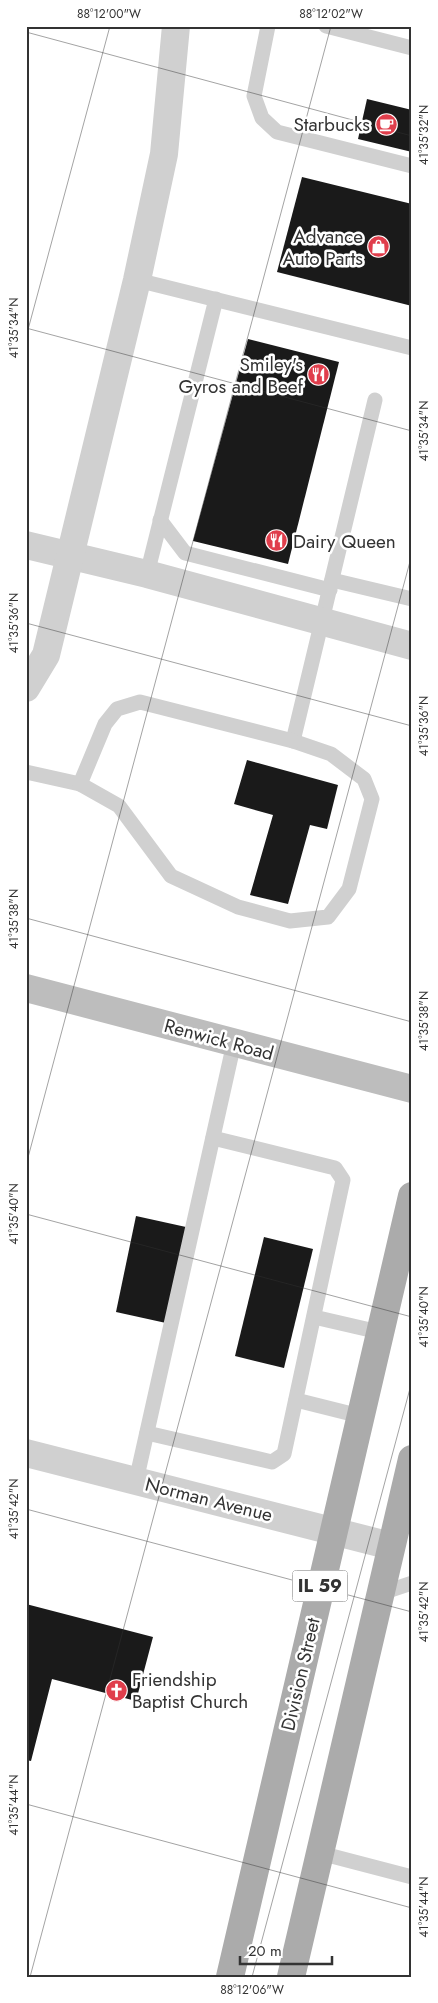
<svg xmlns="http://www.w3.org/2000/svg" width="438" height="2003" font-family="Jost,sans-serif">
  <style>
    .building { fill: #1a1a1a }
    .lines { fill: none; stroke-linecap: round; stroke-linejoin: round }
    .lane { stroke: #d0d0d0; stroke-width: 15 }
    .street { stroke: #d0d0d0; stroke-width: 28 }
    .secondary { stroke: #bdbdbd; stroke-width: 28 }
    .primary { stroke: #ababab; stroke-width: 28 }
    .ticks { fill: none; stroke: #333; stroke-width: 1; stroke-opacity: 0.45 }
    .labels { text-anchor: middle; stroke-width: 5; stroke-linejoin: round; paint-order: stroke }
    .shield { fill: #fff; stroke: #707070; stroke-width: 1 }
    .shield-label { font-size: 18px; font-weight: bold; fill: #333 }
    .poi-label { font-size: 19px; fill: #333; stroke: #fff; text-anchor: end }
    .street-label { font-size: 19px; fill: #333; stroke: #fff }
    .neatline { fill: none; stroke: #333; stroke-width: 2 }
    .ticks-label { font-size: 12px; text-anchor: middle; fill: #333 }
  </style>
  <rect width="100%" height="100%" fill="#fff"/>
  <g class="building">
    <polygon points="367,99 412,110 412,152 358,139"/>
    <polygon points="302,177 412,204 412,306 277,272"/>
    <polygon points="248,339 339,362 288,564 193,541"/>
    <polygon points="247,760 338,785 327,829 310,825 288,904 250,895 273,815 234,804"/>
    <polygon points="136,1216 186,1227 166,1323 116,1312"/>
    <polygon points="264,1237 313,1249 284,1368 235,1356"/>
    <polygon points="26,1604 153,1637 136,1701 52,1679 31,1761 26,1760"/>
  </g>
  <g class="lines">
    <g class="lane">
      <polyline points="268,26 254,96 262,118 277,132 412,166"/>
      <polyline points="326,26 412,48"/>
      <polyline points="137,280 412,348"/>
      <polyline points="160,520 185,553 330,590"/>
      <polyline points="147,574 216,299"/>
      <polyline points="332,580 412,599"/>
      <polyline points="26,772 80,784 119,806 171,876 238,907 290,921 328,917 349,889 372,799 364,779 331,754 293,741 375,400"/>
      <polyline points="80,784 105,724 117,709 140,702 293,741"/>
      <polyline points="314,1317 379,1332"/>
      <polyline points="296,1400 360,1416"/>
      <polyline points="147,1433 272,1462 284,1454 343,1180 335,1168 213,1138"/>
      <polyline points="136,1481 234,1043"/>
      <polyline points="379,1594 412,1583"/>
      <polyline points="320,1853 412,1877"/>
    </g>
    <g class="street">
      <polyline points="26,545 147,574 412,646"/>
      <polyline points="26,688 46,655 137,280 164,154 176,26"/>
      <polyline points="26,1453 391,1546"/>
    </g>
    <polyline class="secondary" points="26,988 412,1089"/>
    <g class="primary">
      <polyline points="230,1977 412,1196"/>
      <polyline points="291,1977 412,1459"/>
    </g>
  </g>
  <path class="ticks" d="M26 32 412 136M26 328 412 431M26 337 110 26M26 623 412 726M26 918 412 1022M26 1165 331 26M26 1214 412 1317M26 1509 412 1612M26 1804 412 1908M30 1977 412 554M252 1977 412 1381"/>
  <defs>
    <symbol id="cafe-disc" viewBox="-11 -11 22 22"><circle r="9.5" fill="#e03e4c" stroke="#fff"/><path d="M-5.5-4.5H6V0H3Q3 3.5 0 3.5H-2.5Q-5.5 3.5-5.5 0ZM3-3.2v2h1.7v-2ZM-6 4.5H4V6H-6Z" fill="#fff"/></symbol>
    <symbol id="shop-disc" viewBox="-11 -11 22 22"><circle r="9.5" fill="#e03e4c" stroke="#fff"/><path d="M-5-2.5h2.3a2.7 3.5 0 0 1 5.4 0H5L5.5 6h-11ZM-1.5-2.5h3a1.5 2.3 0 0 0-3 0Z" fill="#fff"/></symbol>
    <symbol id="restaurant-disc" viewBox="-11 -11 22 22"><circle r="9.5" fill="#e03e4c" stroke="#fff"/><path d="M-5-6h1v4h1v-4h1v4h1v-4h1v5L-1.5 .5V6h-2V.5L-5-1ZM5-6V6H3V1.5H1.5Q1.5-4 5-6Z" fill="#fff"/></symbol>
    <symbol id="church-disc" viewBox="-11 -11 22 22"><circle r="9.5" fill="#e03e4c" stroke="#fff"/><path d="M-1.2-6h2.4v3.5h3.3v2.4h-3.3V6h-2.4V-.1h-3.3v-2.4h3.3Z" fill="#fff"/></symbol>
  </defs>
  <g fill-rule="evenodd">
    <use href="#cafe-disc" x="374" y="112" width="25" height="25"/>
    <use href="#shop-disc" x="366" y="234" width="25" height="25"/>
    <use href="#restaurant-disc" x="306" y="362" width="25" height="25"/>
    <use href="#restaurant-disc" x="264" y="528" width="25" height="25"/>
    <use href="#church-disc" x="104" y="1678" width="25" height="25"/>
  </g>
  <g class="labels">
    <rect class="shield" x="292.5" y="1570.5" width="55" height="31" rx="4"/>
    <g class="shield-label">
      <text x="320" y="1592">IL 59</text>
    </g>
    <g class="poi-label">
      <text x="370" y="131">Starbucks</text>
      <text x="363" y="243">Advance<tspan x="363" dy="22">Auto Parts</tspan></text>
      <text x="303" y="371">Smiley's<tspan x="303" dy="22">Gyros and Beef</tspan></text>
      <text x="293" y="548" text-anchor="start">Dairy Queen</text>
      <text x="132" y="1686" text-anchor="start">Friendship<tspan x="132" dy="22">Baptist Church</tspan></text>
    </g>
    <g class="street-label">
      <text transform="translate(219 1039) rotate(15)" y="7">Renwick Road</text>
      <text transform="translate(209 1499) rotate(14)" y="7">Norman Avenue</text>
      <text transform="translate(300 1674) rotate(-77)" y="7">Division Street</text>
    </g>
  </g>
  <rect width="438" height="2003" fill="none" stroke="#ffffff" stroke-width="55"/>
  <path d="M240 1956v8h92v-8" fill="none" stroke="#333333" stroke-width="2.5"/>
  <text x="248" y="1956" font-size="15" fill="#333333" stroke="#ffffff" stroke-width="4" paint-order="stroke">20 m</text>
  <rect x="28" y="28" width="382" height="1948" class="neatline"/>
  <g class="ticks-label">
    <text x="109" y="18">88°12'00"W</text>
    <text x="331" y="18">88°12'02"W</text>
    <text transform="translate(424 135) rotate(-90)" y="4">41°35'32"N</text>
    <text transform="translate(14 328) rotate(-90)" y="4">41°35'34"N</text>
    <text transform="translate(424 431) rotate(-90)" y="4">41°35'34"N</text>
    <text transform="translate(14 623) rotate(-90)" y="4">41°35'36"N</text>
    <text transform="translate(424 726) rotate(-90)" y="4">41°35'36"N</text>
    <text transform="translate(14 919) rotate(-90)" y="4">41°35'38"N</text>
    <text transform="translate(424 1021) rotate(-90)" y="4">41°35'38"N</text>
    <text transform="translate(14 1214) rotate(-90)" y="4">41°35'40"N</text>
    <text transform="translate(424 1317) rotate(-90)" y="4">41°35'40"N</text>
    <text transform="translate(14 1509) rotate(-90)" y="4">41°35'42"N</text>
    <text transform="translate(424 1612) rotate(-90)" y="4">41°35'42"N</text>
    <text transform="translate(14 1805) rotate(-90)" y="4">41°35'44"N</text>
    <text transform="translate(424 1907) rotate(-90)" y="4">41°35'44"N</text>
    <text x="252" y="1994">88°12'06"W</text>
  </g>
</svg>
